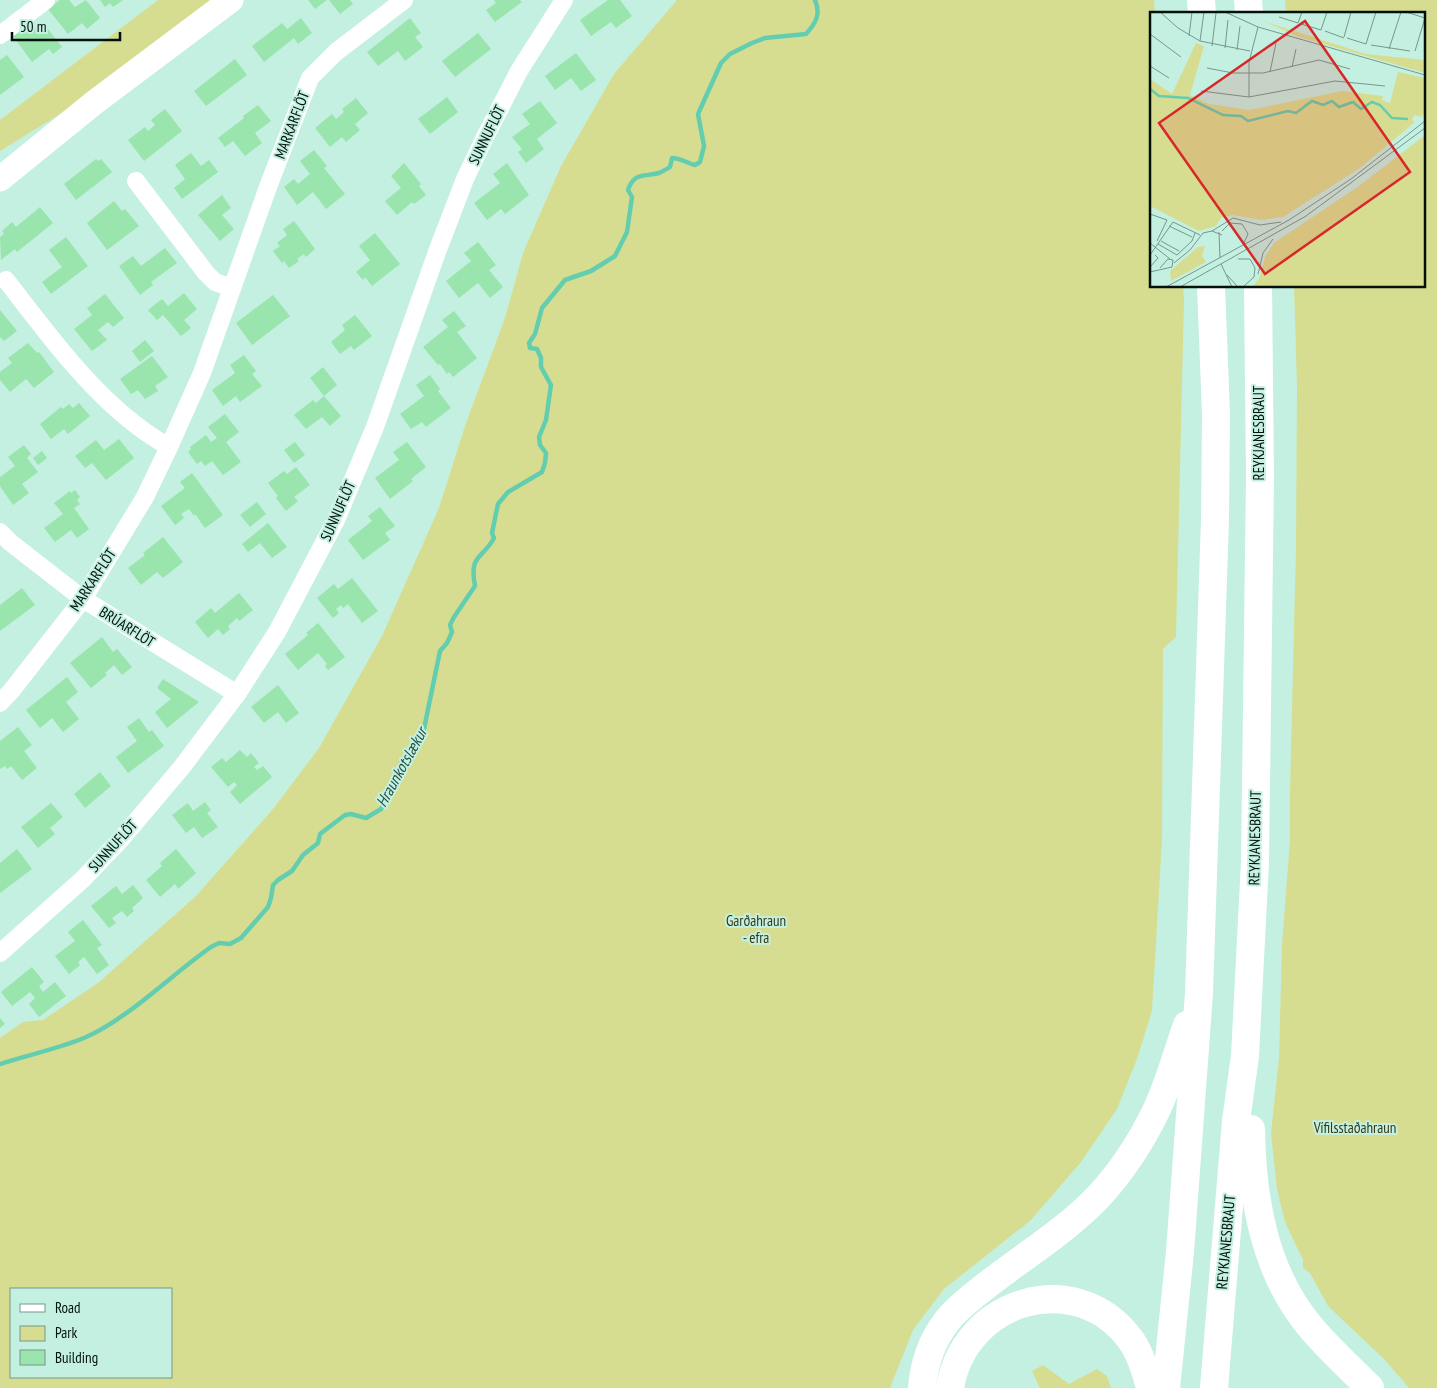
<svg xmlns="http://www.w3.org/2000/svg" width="1437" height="1388" font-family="'PT Sans Narrow',sans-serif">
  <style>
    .green { fill: #d7dd90; fill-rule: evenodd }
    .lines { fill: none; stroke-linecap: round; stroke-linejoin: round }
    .stream { stroke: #63cdaf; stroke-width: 4.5 }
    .building { fill: #99e5ad }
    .street { stroke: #fff; stroke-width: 18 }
    .secondary { stroke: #fff; stroke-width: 25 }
    .highway { stroke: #fff; stroke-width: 28 }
    .labels { text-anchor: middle; stroke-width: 4; stroke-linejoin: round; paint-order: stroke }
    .street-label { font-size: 15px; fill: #03110c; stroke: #c4f0e1 }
    .park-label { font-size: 15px; fill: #363813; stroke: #c4f0e1 }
    .water-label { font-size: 16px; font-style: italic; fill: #235143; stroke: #c4f0e1 }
    .inset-river { fill: none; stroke: #63cdaf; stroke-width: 2.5 }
    .inset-road { fill: none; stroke: #77978c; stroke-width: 1 }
    .view { fill: #d62828; fill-opacity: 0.15; stroke: #d62828; stroke-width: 2.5 }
    .inset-edge { fill: none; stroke: #03110c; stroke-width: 2.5 }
  </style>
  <rect width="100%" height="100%" fill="#c4f0e1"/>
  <g class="green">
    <polygon points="158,0 217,0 73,106 0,151 0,120"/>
    <path d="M677 0H1154L1155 14H1151V286H1183L1184 300 1176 637 1163 649 1162 840 1152 1011 1137 1059 1117 1109 1081 1162 1031 1220 944 1289 913 1330 890 1388H0V1038L23 1022 43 1020 98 983 196 896 273 809 319 748 382 636 439 508 465 426 505 318 523 253 561 166 614 74ZM11 1289H171V1377H11Z"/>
    <polygon points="1285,0 1437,0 1437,1388 1409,1388 1385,1360 1328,1306 1310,1273 1303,1268 1303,1260 1285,1222 1277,1189 1271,1133 1279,1058 1282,945 1290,839 1290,790 1296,547 1297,386 1294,286 1423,286 1423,14 1286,14"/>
    <polygon points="1043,1365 1069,1384 1097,1369 1107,1376 1111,1388 1040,1388 1032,1371"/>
  </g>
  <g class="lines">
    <path class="stream" d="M0 1064C28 1055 57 1049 84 1038 128 1019 171 975 211 947L219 943 230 944 241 938 268 907 271 898 273 885 278 880 292 871 303 855 318 843 320 834 345 815 351 814 366 818 381 809 391 792 401 762 424 729 440 651 447 643 452 632 450 625 454 617 475 586C469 554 482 560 494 538L492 533 498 504 508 492 542 472 545 463 546 453 540 445 539 437 546 420 551 385 541 367V358L537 349 530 348 529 343 535 334 542 308 565 280 591 271 615 256 627 232 632 197 628 190C634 172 644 177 659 173 663 171 667 169 670 167L672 158C681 158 686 163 695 165L700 162 704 146 698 114 721 63 730 54 752 43 765 38 806 34C816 23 821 14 815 0"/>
  </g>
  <g class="building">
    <polygon points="60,0 69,0 75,7 86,0 100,18 87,29 82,23 68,34 48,9"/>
    <polygon points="100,0 123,0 113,7 110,3 105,7"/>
    <polygon points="308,0 327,0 315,9"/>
    <polygon points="329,0 350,0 353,4 340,14"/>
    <polygon points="494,0 520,0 522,2 495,22 486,10 496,3"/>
    <polygon points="608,0 620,0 632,16 616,28 611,22 591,36 580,20"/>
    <polygon points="301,18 312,33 298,44 294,38 264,62 252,46 282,23 287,29"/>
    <polygon points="410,18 421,33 415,37 423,47 405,61 398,51 378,66 367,52"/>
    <polygon points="31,22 36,29 43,23 62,47 53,54 49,49 32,62 13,36"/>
    <polygon points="478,33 491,49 455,77 442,61"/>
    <polygon points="576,53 596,80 581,91 571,78 555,90 545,76"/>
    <polygon points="7,55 24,77 0,95 0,60"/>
    <polygon points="235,59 247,75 206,106 194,91"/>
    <polygon points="447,97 458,112 430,134 418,119"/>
    <polygon points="356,98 368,113 355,124 360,130 346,142 342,137 330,147 315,128 332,114 336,119 344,112 342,109"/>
    <polygon points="540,101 557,123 537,139 544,149 526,163 518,152 522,149 512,137 530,124 522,114"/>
    <polygon points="258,105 271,121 255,133 262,143 245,156 233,141 225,147 218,138 244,118 243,116"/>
    <polygon points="165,109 182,131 144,161 128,140 145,127 148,131 155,125 151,120"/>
    <polygon points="314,150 327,166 324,168 345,194 326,209 313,192 297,205 284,187 294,179 298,184 310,174 300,161"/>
    <polygon points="191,153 201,166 209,160 218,172 182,199 174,188 185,179 175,165"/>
    <polygon points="96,159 98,161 101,159 112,172 76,200 64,184"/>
    <polygon points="404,163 421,184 419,186 426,195 414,204 412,202 397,215 385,201 401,188 391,176"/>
    <polygon points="507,163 529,195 505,214 501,209 487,220 474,203 500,183 493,174"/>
    <polygon points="222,195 231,208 222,215 234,229 220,241 198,215"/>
    <polygon points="114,201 122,211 125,209 139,226 107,250 87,223"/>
    <polygon points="40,207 53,223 17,252 15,249 1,260 0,237 4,234 2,231 12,222 16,227"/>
    <polygon points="294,221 315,249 306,257 304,254 297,259 299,261 289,268 284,261 282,263 273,251 280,246 277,243 287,235 283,229"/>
    <polygon points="375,233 400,264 372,286 365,277 363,280 356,272 370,260 359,246"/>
    <polygon points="66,237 88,266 51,294 42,282 62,267 49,250"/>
    <polygon points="478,242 496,265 489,270 503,287 490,298 478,283 459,298 446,281 471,261 464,253"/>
    <polygon points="165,248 177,263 151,282 153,285 140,295 119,266 133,256 141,266"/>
    <polygon points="184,293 197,309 184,320 191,328 181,336 163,315 157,320 148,310 162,299 168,306"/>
    <polygon points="105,294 124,318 113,327 108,322 98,330 107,340 92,351 74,329 92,315 87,308"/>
    <polygon points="273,295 290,316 252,345 236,323"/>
    <polygon points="0,310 17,331 4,341 0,337"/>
    <polygon points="454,311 466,326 457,332 477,358 453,377 449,372 447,374 440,364 438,365 423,347 448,327 442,320"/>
    <polygon points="355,315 372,336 354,350 351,346 340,354 331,342 345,330 342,325"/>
    <polygon points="145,340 154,351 140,362 132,351"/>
    <polygon points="28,343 37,353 39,352 54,372 34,388 26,379 10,392 0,380 0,372 12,363 8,358"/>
    <polygon points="244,355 256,371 252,374 262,386 240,402 236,396 223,406 212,390 235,373 230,365"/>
    <polygon points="152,356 168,377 155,386 158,391 145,399 138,390 131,394 120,379"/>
    <polygon points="323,367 337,385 324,396 310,378"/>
    <polygon points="430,375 440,389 438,391 451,408 426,427 422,422 411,429 400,414 424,396 416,385"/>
    <polygon points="324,396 341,416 330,426 322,417 306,429 294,415 313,400 316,403"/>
    <polygon points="79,403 90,416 68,434 64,429 51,439 40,424 61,407 63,409 69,404 73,408"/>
    <polygon points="225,414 239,432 226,442 241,462 223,475 212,461 205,466 201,461 197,464 188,452 191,449 190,447 206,435 211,442 217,438 208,427"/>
    <polygon points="119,439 134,458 106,480 92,463 85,468 75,456 96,440 104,450"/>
    <polygon points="295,442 305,455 294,463 284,450"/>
    <polygon points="407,442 426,467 411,479 413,481 390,499 375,478 399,460 393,452"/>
    <polygon points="24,445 31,454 27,458 38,472 22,484 29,493 13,505 0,486 0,477 15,466 8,457"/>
    <polygon points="42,451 47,458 38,465 33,458"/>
    <polygon points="296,467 310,485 294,497 298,501 286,511 276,498 278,496 268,483 284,471 287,474"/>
    <polygon points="192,473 223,515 205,528 195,514 194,516 189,509 181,514 184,518 175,525 161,506 185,488 180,482"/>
    <polygon points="75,490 80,497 77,500 80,504 74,508 89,529 77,538 71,530 55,542 44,528 63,514 54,503 70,491 71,493"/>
    <polygon points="257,502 266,514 250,527 240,515"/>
    <polygon points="380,507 395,526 385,533 390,540 363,560 348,540 372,521 368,516"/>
    <polygon points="268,523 287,547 272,558 260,543 248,552 242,544"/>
    <polygon points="163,537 183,562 163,578 157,572 141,585 128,568 145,555 143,553"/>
    <polygon points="352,578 378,611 362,623 348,604 343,608 341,605 336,609 339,613 333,618 317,598 334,584 338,589"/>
    <polygon points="22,588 35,605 0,631 0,605"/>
    <polygon points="239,593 253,610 239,621 237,618 228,626 230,629 223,635 218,629 208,638 195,622 211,608 215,613"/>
    <polygon points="318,623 345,657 328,670 325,666 327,664 318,653 298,670 285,654 308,635 306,633"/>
    <polygon points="102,637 113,652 117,649 132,667 122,675 114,665 105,673 107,675 91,688 70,663"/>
    <polygon points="67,677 78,692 66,702 79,719 63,732 52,718 40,728 26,710"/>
    <polygon points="163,679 199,702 167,728 155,712 171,699 157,688"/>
    <polygon points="278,685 299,713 286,723 278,712 264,723 251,707"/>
    <polygon points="139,718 149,732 152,730 164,746 128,773 116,757 137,741 127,727"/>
    <polygon points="18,727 32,745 24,751 37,768 22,780 11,766 7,769 5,766 0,769 0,741"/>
    <polygon points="240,750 247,757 251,753 259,763 254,767 257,770 263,766 272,777 240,804 230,792 237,785 234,782 228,787 211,767 222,758 226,762"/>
    <polygon points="100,772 111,786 85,808 74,794"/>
    <polygon points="205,802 211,810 207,813 218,827 202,838 194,827 186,833 172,815 188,803 193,811"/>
    <polygon points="51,803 63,817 50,828 55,834 38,848 21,827"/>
    <polygon points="17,849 32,869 0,893 0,863"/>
    <polygon points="176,849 196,873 178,889 175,884 160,897 146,880 162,866 160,863"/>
    <polygon points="133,885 143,898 132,908 134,911 127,917 122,911 112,918 116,923 109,928 91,906 116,886 122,894"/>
    <polygon points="83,920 102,945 97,948 109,965 97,974 84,957 78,962 80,965 69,974 55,956 75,941 68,932"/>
    <polygon points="32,967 44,982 39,986 43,992 55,982 66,996 39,1017 29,1004 35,998 30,992 12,1006 1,992"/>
    <polygon points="0,1018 5,1024 0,1028"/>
  </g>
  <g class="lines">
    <g class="street">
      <polyline points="0,35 46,0"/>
      <polyline points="136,181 206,273 215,282 232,288"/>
      <path d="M6 280C45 330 88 390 140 428 149 435 159 441 169 447"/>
      <polyline points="0,532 11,543 83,599 237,694"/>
      <polyline points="0,703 12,690 83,599 145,497 169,447 202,373 268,187 310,78 336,52 404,0"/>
      <polyline points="0,953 83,879 122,838 182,767 237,694 277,632 336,520 375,427 437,252 465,179 484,139 519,71 564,0"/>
    </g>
    <polyline class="secondary" points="0,179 95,102 231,0"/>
    <g class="highway">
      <polyline points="1201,0 1202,14"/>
      <polyline points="1248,0 1249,14"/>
      <path d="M1251 1129C1252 1201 1265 1275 1313 1330 1331 1351 1351 1369 1370 1388"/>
      <path d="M922 1388C924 1365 932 1340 947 1321 957 1308 971 1298 983 1288 1022 1257 1065 1232 1099 1196 1121 1172 1142 1140 1156 1111 1169 1084 1177 1053 1187 1025"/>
      <path d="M950 1388C964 1300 1075 1266 1130 1339 1140 1352 1146 1372 1150 1388"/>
      <polyline points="1166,1388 1180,1252 1199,993 1215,520 1216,414 1211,286"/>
      <polyline points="1214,1388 1236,1121 1245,1056 1255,862 1260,477 1258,286"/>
    </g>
  </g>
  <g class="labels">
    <g class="street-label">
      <text transform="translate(292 125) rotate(-69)" y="5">MARKARFLÖT</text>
      <text transform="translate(487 135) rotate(-64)" y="5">SUNNUFLÖT</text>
      <text transform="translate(1259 433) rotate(-90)" y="5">REYKJANESBRAUT</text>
      <text transform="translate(338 511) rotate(-66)" y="5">SUNNUFLÖT</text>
      <text transform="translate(93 580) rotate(-57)" y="5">MARKARFLÖT</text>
      <text transform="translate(127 627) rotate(32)" y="5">BRÚARFLÖT</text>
      <text transform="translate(1255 838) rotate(-89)" y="5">REYKJANESBRAUT</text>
      <text transform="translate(113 846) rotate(-48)" y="5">SUNNUFLÖT</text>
      <text transform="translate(1226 1242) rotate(-85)" y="5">REYKJANESBRAUT</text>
    </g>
    <g class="park-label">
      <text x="756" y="926">Garðahraun<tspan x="756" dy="17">- efra</tspan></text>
      <text x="1355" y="1133">Vífilsstaðahraun</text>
    </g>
    <g class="water-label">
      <text transform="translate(401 767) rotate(-61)" y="6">Hraunkotslækur</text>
    </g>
  </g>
  <g transform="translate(1150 12)">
    <rect width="275" height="275" fill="#c4f0e1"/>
    <path d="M113 9 216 42 275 48V61L149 25ZM46 31 54 34 40 83 59 92 100 98 192 79 233 84 232 88 240 91 248 60 275 66V101L271 105 264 103 262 108 265 110 210 156 133 205 112 208 82 203 71 206 66 214 49 219 0 194V67L22 82ZM275 123V275H102L109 267 115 245 124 231 209 174ZM55 234 52 244 56 250 21 269 20 259 48 235Z" fill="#d7dd90"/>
    <path class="inset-river" d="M0 77 9 84 38 86 73 103 91 104 98 109 138 99 146 101 162 89 173 93 182 89 189 95 203 90 211 97 222 90 230 93 242 106 258 107"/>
    <path class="inset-road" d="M10 0 28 16 50 29 100 39M75 0 108 15 275 63M256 0 275 6M129 5 148 11 152 0M151 12 171 18 177 0M175 19 194 26M0 22 31 45M39 24 42 0M194 25 201 0M197 26 216 32 226 0M50 29 54 0M221 33 260 39M62 34 66 1M75 36 78 8M239 37 251 0M87 38 90 14M265 39 275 6M0 54 19 66M142 55 146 37M57 56 83 61H113L169 48 200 57M120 60 126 31M51 79 99 85 185 69 235 74M99 85V50L108 15M0 202 17 208 7 229M19 214 42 225M62 219 83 206 110 213 131 210M72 219 80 211 92 212 98 222 93 233M69 220 70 246M11 229 29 239M0 231 20 247M8 232 27 243 42 229 45 221M0 243 23 210 50 223M88 247H100L105 256 104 265 93 275M24 251 40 238 53 221 62 219 72 223M71 252 82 275M0 255 8 246 5 243M10 256 18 247 23 248M0 260 22 255 23 248M108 262 113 241 123 227M77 263 88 275M16 275 139 208 201 167 275 109M30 275 156 204 275 116"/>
    <path class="view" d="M155 9 260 160 115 262 9 111Z"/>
    <rect width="275" height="275" class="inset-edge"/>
  </g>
  <rect x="10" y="1288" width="162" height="90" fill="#c4f0e1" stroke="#77978c"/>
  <rect x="20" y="1304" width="25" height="8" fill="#ffffff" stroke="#77978c"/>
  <text x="55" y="1313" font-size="15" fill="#03110c">Road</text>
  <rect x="20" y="1326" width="25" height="15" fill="#d7dd90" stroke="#77978c"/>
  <text x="55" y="1338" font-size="15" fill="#03110c">Park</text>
  <rect x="20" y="1350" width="25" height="15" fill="#99e5ad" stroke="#77978c"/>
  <text x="55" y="1363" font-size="15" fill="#03110c">Building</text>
  <path d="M12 32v8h108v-8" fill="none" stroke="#03110c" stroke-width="2.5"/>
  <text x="20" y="32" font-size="15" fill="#03110c" stroke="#c4f0e1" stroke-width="4" paint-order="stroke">50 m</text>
</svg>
